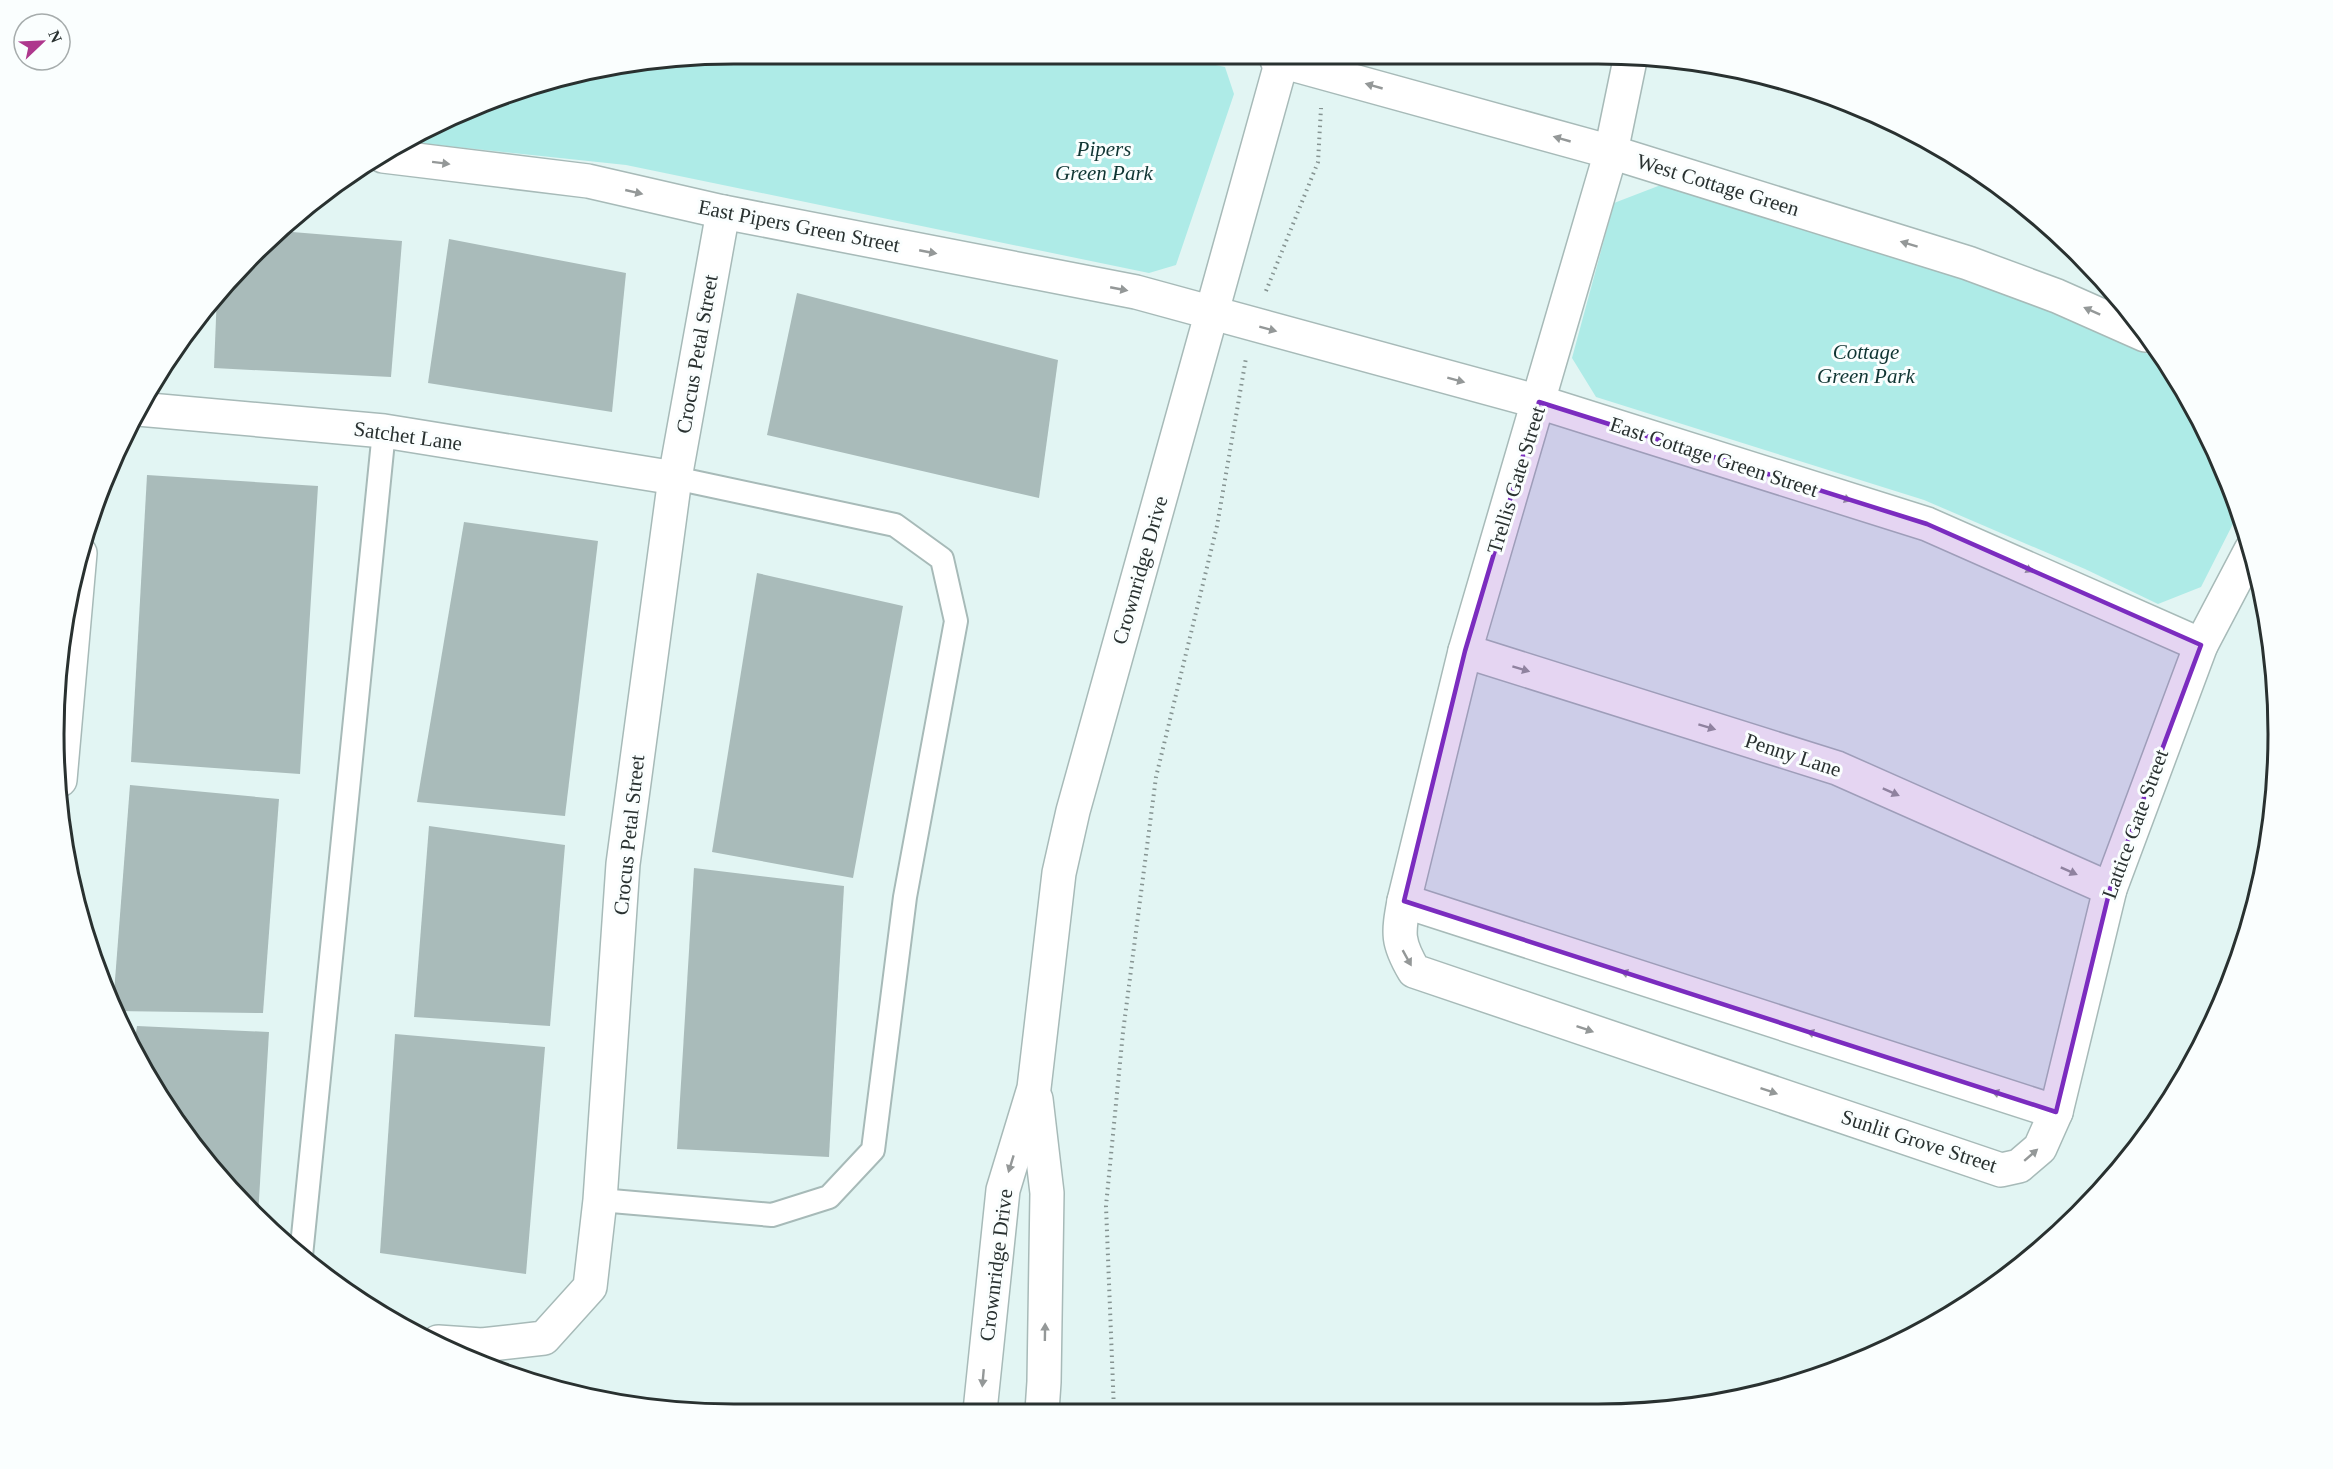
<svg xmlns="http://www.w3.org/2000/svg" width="2333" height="1469" font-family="Georgia,serif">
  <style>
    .green { fill: #aeebe7 }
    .building { fill: #a9bbba }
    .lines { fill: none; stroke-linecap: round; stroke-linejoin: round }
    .service-casing { stroke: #a7bab8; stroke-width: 26 }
    .minor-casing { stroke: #a7bab8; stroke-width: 36 }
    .tertiary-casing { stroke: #a7bab8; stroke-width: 36 }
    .path { stroke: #859391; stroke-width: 4; stroke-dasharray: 1.5 4.5; stroke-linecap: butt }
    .service { stroke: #fff; stroke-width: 22 }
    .minor { stroke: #fff; stroke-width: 33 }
    .tertiary { stroke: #fff; stroke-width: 33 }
    .oneway { fill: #949898 }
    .marked { fill: #7b2cbf; fill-opacity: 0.2; stroke: #7b2cbf; stroke-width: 4.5; stroke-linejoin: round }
    .labels { text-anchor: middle; stroke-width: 6; stroke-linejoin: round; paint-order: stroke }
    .park-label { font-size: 21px; font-style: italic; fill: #103533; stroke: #fafefe }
    .street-label { font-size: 21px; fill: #293130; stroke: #fafefe }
    .rim { fill: none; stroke: #293130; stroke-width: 3 }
  </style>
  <rect width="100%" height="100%" fill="#e2f5f3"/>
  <g class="green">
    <polygon points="645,60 1192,60 1225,67 1234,94 1176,265 1149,273 626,165 410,142 516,90"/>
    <polygon points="1666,183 1910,259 2016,296 2164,361 2188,395 2240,510 2201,587 2158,604 2085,569 1924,500 1596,397 1572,358 1614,203"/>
  </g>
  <g class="building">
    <polygon points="280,231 402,241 391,377 214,368 217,294 254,253"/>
    <polygon points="449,239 626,273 612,412 428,383"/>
    <polygon points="797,293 1058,360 1039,498 767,435"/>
    <polygon points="147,475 318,486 300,774 131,762"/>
    <polygon points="464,522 598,541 565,816 417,802"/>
    <polygon points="757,573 903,606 853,878 712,852"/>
    <polygon points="130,785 279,799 263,1013 115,1011 113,1006"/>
    <polygon points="429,826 565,845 550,1026 414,1017"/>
    <polygon points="694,868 844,886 829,1157 677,1149"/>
    <polygon points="137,1026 269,1032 258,1216 223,1183 169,1113 133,1052"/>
    <polygon points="395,1034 545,1047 526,1274 380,1253"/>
  </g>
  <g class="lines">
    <defs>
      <g id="service">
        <polyline points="600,1200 772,1215 829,1197 873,1150 905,897 956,621 942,559 895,525 675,478"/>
        <polyline points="301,1256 384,431"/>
      </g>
      <g id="minor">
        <polyline points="1277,60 1611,152 1968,263 2057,296 2145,335"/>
        <path d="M1630 60 1611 152 1465 651 1404 901C1398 934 1397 942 1414 971L2001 1170 2019 1166 2040 1148 2056 1112 2110 889 2201 645 2251 550"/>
        <polyline points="383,156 588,181 723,212 1136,292 1539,402 1927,524 2201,645"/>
        <polyline points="138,409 384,431 675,478"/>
        <polyline points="1465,651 1837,768 2110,889"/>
        <polyline points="60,780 80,553"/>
        <polyline points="1404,901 2056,1112"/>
        <polyline points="438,1342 482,1345 544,1338 590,1287 600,1200 623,864 675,478 723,212"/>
      </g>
      <g id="tertiary">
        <polyline points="1036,1099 1047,1193 1044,1382 1042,1411"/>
        <polyline points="980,1411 1003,1190 1034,1088 1059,873 1073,811 1282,60"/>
      </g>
    </defs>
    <use href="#service" class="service-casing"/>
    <use href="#minor" class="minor-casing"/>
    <use href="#tertiary" class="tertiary-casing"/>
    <g class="path">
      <polyline points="1266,291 1318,162 1321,108"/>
      <polyline points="1114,1411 1106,1206 1123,1032 1156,777 1217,526 1246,358"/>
    </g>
    <use href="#service" class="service"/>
    <use href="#minor" class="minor"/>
    <use href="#tertiary" class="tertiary"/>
  </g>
  <defs><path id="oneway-solid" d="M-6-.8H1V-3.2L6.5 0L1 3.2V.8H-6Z" transform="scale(1.5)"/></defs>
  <g class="oneway">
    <use href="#oneway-solid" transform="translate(1374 86) rotate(-164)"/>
    <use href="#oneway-solid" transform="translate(1562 139) rotate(-164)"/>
    <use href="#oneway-solid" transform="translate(441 163) rotate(7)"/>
    <use href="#oneway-solid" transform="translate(634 192) rotate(13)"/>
    <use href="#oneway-solid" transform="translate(1909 244) rotate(-163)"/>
    <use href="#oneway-solid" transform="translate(928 252) rotate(11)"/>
    <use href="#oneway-solid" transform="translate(1119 289) rotate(11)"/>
    <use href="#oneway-solid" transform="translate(2092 311) rotate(-156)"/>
    <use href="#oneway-solid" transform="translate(1268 329) rotate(15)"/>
    <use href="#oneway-solid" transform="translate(1456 380) rotate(15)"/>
    <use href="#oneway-solid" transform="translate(1843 498) rotate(18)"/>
    <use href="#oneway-solid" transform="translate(2025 568) rotate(24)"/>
    <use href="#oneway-solid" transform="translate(1521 669) rotate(17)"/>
    <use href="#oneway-solid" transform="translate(1707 727) rotate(17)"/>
    <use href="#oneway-solid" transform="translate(1891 792) rotate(24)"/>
    <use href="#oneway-solid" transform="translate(2069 871) rotate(24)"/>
    <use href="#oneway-solid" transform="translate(1407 958) rotate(61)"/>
    <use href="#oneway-solid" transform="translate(1629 974) rotate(-162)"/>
    <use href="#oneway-solid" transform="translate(1585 1029) rotate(19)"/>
    <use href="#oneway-solid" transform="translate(1815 1034) rotate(-162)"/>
    <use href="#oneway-solid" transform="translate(1769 1091) rotate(19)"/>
    <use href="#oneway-solid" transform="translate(2000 1094) rotate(-162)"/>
    <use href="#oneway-solid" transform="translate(2031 1155) rotate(-41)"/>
    <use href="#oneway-solid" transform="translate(1011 1164) rotate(107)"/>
    <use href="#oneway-solid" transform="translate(1045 1332) rotate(-89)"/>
    <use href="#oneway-solid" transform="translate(983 1378) rotate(95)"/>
  </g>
  <path class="marked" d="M1539 402 1927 524 2201 645 2110 889 2056 1112 1404 901 1465 651Z"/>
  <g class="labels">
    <g class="park-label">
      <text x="1104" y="156">Pipers<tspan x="1104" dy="24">Green Park</tspan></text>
      <text x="1866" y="359">Cottage<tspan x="1866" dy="24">Green Park</tspan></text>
    </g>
    <g class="street-label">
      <text transform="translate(1718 185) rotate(17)" y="7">West Cottage Green</text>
      <text transform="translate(799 226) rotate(11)" y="7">East Pipers Green Street</text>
      <text transform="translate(697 354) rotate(-80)" y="7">Crocus Petal Street</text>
      <text transform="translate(408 436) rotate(8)" y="7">Satchet Lane</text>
      <text transform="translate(1714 457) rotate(18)" y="7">East Cottage Green Street</text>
      <text transform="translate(1516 480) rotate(-73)" y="7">Trellis Gate Street</text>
      <text transform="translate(1140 570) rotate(-74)" y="7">Crownridge Drive</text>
      <text transform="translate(1793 755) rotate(18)" y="7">Penny Lane</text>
      <text transform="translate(2135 824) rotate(-70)" y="7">Lattice Gate Street</text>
      <text transform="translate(629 835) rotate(-84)" y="7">Crocus Petal Street</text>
      <text transform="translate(1919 1141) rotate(18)" y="7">Sunlit Grove Street</text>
      <text transform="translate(996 1265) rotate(-83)" y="7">Crownridge Drive</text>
    </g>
  </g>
  <path d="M0 0H2333V1469H0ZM734 64H1598A670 670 0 0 1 2268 734V734A670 670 0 0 1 1598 1404H734A670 670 0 0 1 64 734V734A670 670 0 0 1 734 64Z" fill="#fafefe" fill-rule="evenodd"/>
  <path class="rim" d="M734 64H1598A670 670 0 0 1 2268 734V734A670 670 0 0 1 1598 1404H734A670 670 0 0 1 64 734V734A670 670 0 0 1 734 64Z"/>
  <g transform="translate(42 42) rotate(67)"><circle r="28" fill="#fafefe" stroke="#a6acac" stroke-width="1.5"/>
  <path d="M0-4.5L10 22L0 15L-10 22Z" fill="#ae378d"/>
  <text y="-9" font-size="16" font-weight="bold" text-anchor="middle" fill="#293130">N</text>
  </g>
</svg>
